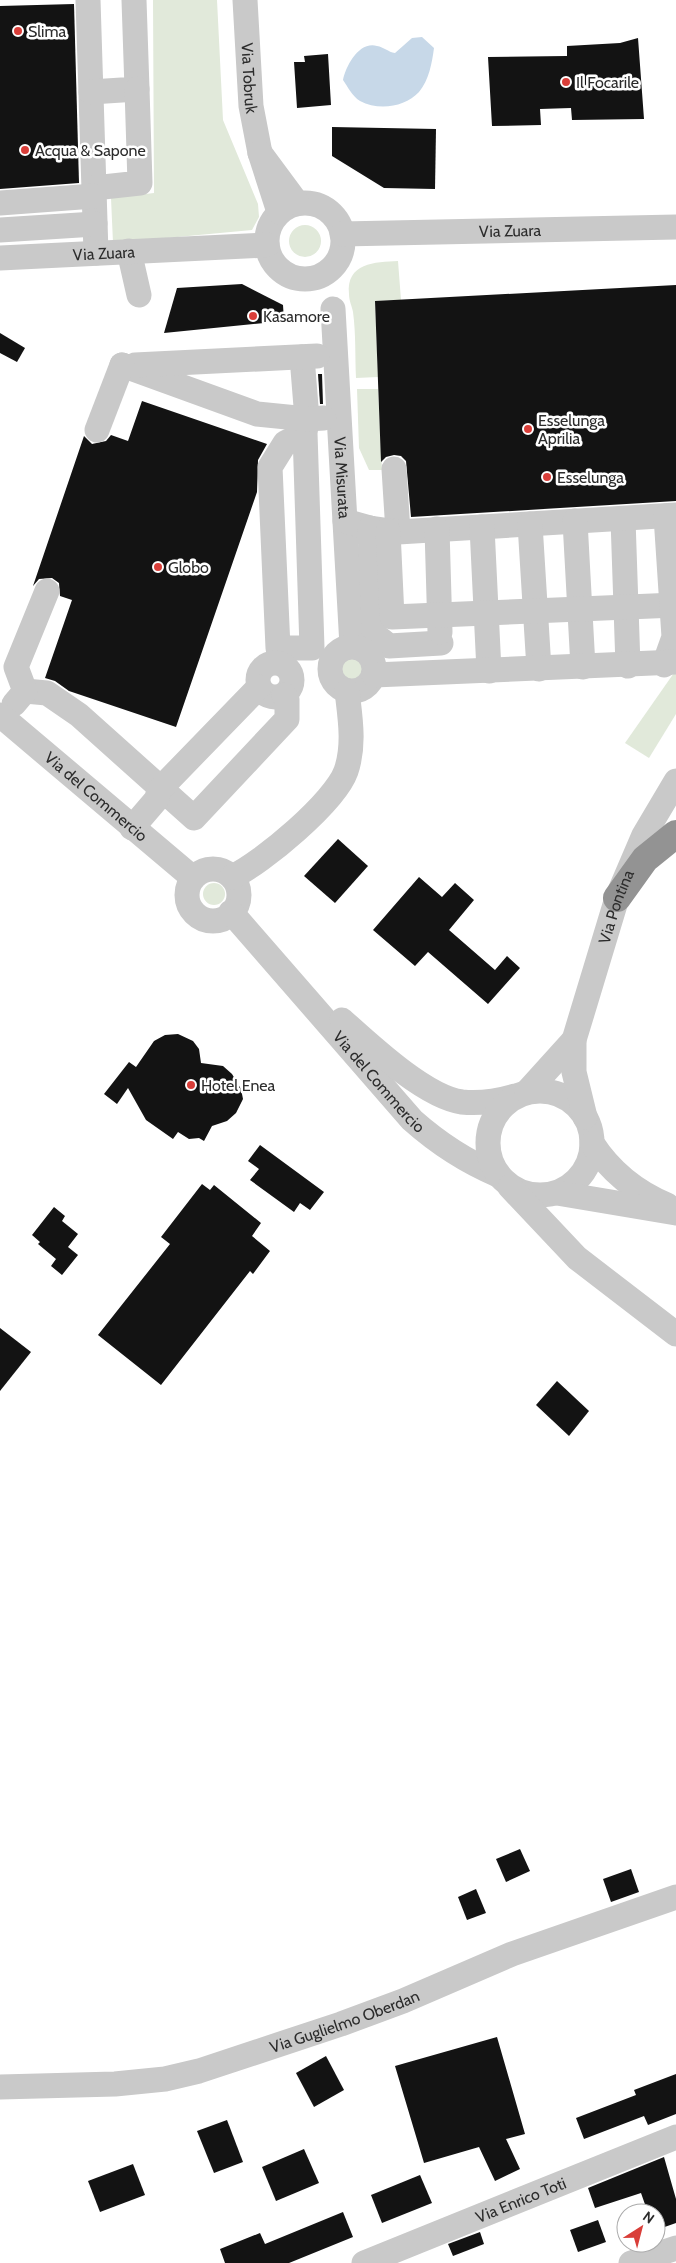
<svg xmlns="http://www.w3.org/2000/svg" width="676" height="2263" font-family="Cabin,sans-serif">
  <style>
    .green { fill: #e1e9da }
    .water { fill: #c7d8e8 }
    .building { fill: #131313 }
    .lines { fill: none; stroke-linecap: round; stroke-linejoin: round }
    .minor { stroke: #c9c9c9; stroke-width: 25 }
    .highway { stroke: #939393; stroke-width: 28 }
    .poi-dot { fill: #d93e39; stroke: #fff; stroke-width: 2 }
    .labels { text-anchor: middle; stroke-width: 5; stroke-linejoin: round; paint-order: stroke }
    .poi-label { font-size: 16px; fill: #2c2c2c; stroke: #fff; text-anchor: start }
    .street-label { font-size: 16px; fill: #2c2c2c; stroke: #fff }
  </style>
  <rect width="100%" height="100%" fill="#fff"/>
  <g class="green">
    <polygon points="153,0 217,0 223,120 258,204 259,217 252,230 113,243 111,198 154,193"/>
    <circle cx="305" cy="241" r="16"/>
    <path d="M398 261 401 300 375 301 378 377 356 378C355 357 356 334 353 312 352 306 349 301 349 294 346 263 375 262 398 261Z"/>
    <polygon points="357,389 378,389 382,470 369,470 359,448"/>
    <circle cx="352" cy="669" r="14"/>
    <polygon points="676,670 676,714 649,758 625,743"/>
    <circle cx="214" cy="894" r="11"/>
  </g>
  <path class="water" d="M422 37 434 48C432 63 429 80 419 92 405 107 379 111 360 101 352 96 348 87 343 80 346 66 359 41 377 46 384 47 388 52 395 53L412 38Z"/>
  <g class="building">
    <polygon points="74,4 79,183 0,189 0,6"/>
    <polygon points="638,38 644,119 572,120 571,108 540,109 541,125 492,126 488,57 567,56 567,46 620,43"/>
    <polygon points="328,54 331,105 297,108 294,62 305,62 304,56"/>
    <polygon points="332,127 436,129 435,189 384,188 332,156"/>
    <polygon points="242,284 283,305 284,321 164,333 177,288"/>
    <polygon points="676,285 676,501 411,517 406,461 401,456 394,455 386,457 381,462 375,301"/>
    <polygon points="0,333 25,348 17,362 0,353"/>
    <polygon points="318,374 322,374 323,404 320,404"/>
    <polygon points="142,401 267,444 258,460 257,492 176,727 69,691 55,681 45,678 72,600 60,596 59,583 52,578 39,579 33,586 84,436 92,444 106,441 111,435 128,441"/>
    <polygon points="338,839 368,866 335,903 304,876"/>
    <polygon points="419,877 442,897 455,883 474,900 449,930 495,970 507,956 520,968 488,1004 428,952 415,966 373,930"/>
    <polygon points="178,1034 193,1041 199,1049 201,1063 223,1066 232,1074 241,1089 243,1099 236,1113 227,1121 212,1126 204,1141 199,1138 189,1139 178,1132 173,1139 146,1120 128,1088 117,1104 104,1094 129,1062 136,1067 154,1041 165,1035"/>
    <polygon points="260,1145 324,1192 310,1210 300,1203 294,1212 250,1180 259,1169 248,1161"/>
    <polygon points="202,1184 210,1190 214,1185 261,1223 252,1236 270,1251 253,1274 250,1271 161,1385 98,1335 170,1244 161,1237"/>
    <polygon points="54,1207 65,1216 62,1221 78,1234 68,1247 78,1255 62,1275 51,1266 56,1259 38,1244 40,1242 32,1235"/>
    <polygon points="0,1328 31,1352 0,1391"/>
    <polygon points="557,1381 589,1411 569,1436 536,1405"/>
    <polygon points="520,1849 530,1871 506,1882 496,1859"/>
    <polygon points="631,1869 639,1892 611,1902 603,1879"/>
    <polygon points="476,1889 486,1913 467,1920 458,1897"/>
    <polygon points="497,2037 525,2134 506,2139 520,2169 495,2181 479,2147 424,2163 395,2066"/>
    <polygon points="326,2056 344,2090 314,2107 296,2073"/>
    <polygon points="676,2074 676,2114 648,2125 644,2116 584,2139 576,2118 636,2095 634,2090"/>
    <polygon points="227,2120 243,2162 214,2173 197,2131"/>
    <polygon points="304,2149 319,2183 276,2201 262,2167"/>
    <polygon points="664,2157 676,2199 676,2223 656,2230 656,2213 648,2213 641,2193 595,2208 588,2188"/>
    <polygon points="133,2164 145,2195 100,2212 88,2181"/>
    <polygon points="420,2175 432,2203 382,2223 371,2195"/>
    <polygon points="343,2212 353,2237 289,2263 225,2263 220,2249 260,2233 265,2244"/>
    <polygon points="598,2220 606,2242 578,2252 570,2230"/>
    <polygon points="480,2232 484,2244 453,2256 448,2244"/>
  </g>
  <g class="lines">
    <g class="minor">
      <polyline points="88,0 96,253"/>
      <path id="s1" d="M245 0 251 106 260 153"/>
      <polyline points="91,92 137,89 134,0"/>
      <polyline points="94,188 140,183 137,89"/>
      <polyline points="0,203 94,196"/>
      <circle cx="305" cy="241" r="38"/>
      <polyline points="279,212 260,153 297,203"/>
      <polyline points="0,230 95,224"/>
      <path id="s2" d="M342 234 676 227"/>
      <polyline points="129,251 139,295"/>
      <path id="s3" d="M0 258 267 245"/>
      <path id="s4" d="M333 309 352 646"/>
      <polyline points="302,357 307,419 305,433 312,648 278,648 270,467 285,443 305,433"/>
      <polyline points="122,365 257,414 307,419 324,418"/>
      <polyline points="135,365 317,356"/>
      <polyline points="97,430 122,365"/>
      <polyline points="394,469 398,532"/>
      <polyline points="623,519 628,666"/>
      <polyline points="345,521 370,528 398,532 676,515"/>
      <polyline points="575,521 583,667"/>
      <polyline points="530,524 539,669"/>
      <polyline points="482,527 489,671"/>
      <polyline points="370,528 374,634 389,646 441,643"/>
      <polyline points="437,529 440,632"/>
      <polyline points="388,531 392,617 676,605"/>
      <circle cx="352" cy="669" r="22"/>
      <circle cx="275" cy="680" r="17"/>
      <polyline points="664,665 674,637 666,516"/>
      <polyline points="374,675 676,662"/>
      <polyline points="25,691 47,693 79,715 194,818 287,719 287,699 284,695"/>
      <polyline points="14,704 25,691 16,667 47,591"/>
      <path id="s5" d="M0 715 193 878"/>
      <polyline points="132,828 156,800 160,789 259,687"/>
      <circle cx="213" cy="895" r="26"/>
      <path d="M232 877C262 863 335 802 346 771 355 745 350 717 347 691"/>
      <path id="s6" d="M231 912 412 1120C439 1144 465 1161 498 1175"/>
      <path d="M342 1020C370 1045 425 1097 462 1102 480 1104 498 1101 515 1096"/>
      <circle cx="540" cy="1143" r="52"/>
      <polyline points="527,1092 574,1040"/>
      <path id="s7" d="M585 1117 574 1072V1040L617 898 644 835 676 781"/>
      <path d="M592 1143C610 1171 636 1192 667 1205"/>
      <polyline points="510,1187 577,1258 676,1334"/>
      <polyline points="557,1193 676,1213"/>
      <path id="s8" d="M0 2087 115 2084 165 2079 199 2071 341 2024 403 2001 512 1954 676 1897"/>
      <path id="s9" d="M364 2263 676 2137"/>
      <polyline points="631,2263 676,2248"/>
    </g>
    <polyline class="highway" points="617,898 645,859 676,834"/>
  </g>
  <g class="poi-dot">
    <circle cx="18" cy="31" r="5"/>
    <circle cx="566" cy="82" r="5"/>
    <circle cx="25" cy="150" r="5"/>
    <circle cx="253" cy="316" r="5"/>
    <circle cx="528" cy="429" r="5"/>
    <circle cx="547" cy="477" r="5"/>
    <circle cx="158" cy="567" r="5"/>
    <circle cx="191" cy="1085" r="5"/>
  </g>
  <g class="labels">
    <g class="poi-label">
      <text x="28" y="37">Slima</text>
      <text x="576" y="88">Il Focarile</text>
      <text x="35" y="156">Acqua &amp; Sapone</text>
      <text x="263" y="322">Kasamore</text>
      <text x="538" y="426">Esselunga<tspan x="538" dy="18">Aprilia</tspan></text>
      <text x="557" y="483">Esselunga</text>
      <text x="168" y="573">Globo</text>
      <text x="201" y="1091">Hotel Enea</text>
    </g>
    <g class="street-label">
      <text dy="6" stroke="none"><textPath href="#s1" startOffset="78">Via Tobruk</textPath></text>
      <text dy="6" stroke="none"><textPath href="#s2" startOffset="168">Via Zuara</textPath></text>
      <text dy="6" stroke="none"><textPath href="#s3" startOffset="104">Via Zuara</textPath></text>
      <text dy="6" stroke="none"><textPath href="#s4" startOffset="169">Via Misurata</textPath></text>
      <text dy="6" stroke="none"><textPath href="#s5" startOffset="126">Via del Commercio</textPath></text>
      <text dy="6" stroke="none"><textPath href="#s7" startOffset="218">Via Pontina</textPath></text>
      <text dy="6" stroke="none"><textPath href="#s6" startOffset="225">Via del Commercio</textPath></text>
      <text dy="6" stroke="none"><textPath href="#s8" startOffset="354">Via Guglielmo Oberdan</textPath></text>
      <text dy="6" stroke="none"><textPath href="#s9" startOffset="169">Via Enrico Toti</textPath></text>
    </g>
  </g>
  <g transform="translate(641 2228) rotate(36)"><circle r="24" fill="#ffffff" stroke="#ababab"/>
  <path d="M0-4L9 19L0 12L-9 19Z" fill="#d93e39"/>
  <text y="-8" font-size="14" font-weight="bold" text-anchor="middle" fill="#2c2c2c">N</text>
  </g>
</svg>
